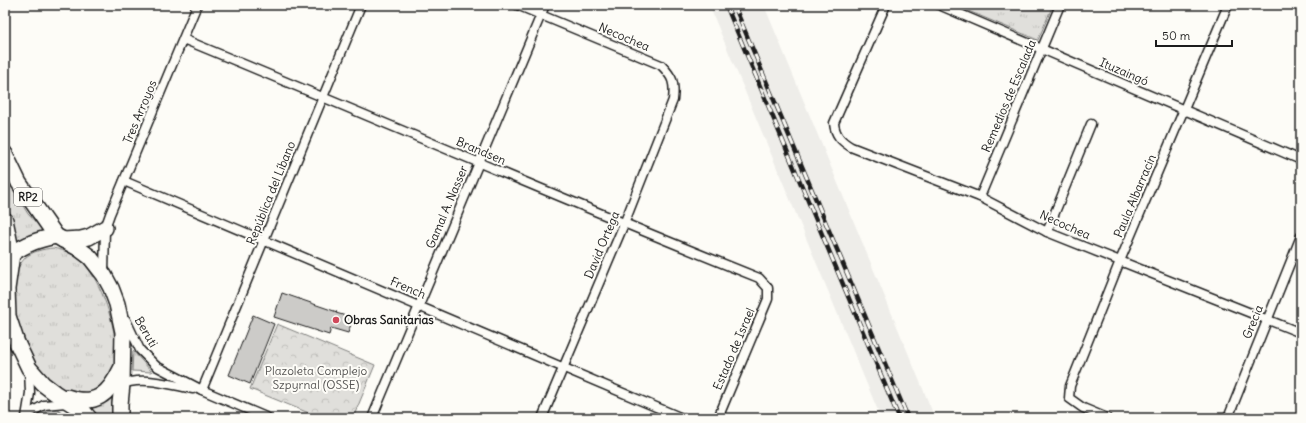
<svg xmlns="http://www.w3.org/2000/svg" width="1306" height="423" font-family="Delius,sans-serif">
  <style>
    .built { fill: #eeede9 }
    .grass { fill: url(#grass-tufts); stroke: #7e7e7c }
    .park { fill: url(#park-crowns); stroke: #7e7e7c }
    .building { fill: #cccbc8; stroke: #1c1c1c }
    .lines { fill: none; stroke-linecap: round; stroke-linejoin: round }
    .street-casing { stroke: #1c1c1c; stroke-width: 11 }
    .highway-casing { stroke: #1c1c1c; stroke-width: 18 }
    .street { stroke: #fdfcf7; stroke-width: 8 }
    .highway { stroke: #fdfcf7; stroke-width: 15 }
    .rail-casing { stroke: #1c1c1c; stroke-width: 4.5 }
    .rail { stroke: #fdfcf7; stroke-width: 3; stroke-dasharray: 9; stroke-linecap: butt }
    .poi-dot { fill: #d1495b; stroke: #fdfcf7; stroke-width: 1.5 }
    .labels { text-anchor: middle; stroke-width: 4; stroke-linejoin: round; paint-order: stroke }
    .shield { fill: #fdfcf7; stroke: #605f5e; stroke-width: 1 }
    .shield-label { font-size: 11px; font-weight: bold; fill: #1c1c1c }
    .street-label { font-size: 12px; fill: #1c1c1c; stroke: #fdfcf7 }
    .poi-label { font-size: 12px; font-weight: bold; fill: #1c1c1c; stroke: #fdfcf7; text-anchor: start }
    .park-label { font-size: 12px; fill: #575655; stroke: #fdfcf7 }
  </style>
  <defs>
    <pattern id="grass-tufts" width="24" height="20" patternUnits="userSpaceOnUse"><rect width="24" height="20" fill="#e0dfdb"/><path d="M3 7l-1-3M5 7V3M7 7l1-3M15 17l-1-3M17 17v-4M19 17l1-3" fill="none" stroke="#c0bfbb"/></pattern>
    <pattern id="park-crowns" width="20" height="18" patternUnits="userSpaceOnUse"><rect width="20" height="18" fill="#e0dfdb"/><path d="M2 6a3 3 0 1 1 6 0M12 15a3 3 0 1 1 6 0" fill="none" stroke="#c0bfbb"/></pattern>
  </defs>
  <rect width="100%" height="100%" fill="#fdfcf7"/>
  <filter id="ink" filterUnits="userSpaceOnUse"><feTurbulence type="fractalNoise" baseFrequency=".025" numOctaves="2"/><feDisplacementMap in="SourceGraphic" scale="8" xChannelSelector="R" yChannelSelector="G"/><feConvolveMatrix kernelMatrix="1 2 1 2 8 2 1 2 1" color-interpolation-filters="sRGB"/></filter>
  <g filter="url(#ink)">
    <polygon class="built" points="709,5 764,5 935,418 881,418"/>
    <g class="grass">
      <polygon points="954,5 1053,5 1038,40"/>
      <polygon points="5,172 17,196 28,214 44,231 31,236 15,247 5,198"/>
      <path d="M53 248C62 250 70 252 78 258 99 274 114 321 116 347 117 353 118 360 116 365 113 373 106 383 99 386 94 390 86 395 80 395 73 395 67 392 60 388 40 376 31 356 23 335 20 329 16 322 15 316 12 297 11 273 25 258 32 251 44 249 53 248Z"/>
      <polygon points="133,351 152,372 132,371"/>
      <polygon points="112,397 113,418 95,418 88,409 96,407"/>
    </g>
    <g class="park">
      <polygon points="277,324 375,365 353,418 321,418 250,389"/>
      <polygon points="57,409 72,418 37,418 39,413"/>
    </g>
    <g class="building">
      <polygon points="282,293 337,312 336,313 353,318 348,333 331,328 329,335 274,317"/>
      <polygon points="253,315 274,324 250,384 229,375"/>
    </g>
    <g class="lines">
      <defs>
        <g id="street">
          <path d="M517 5 661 65C673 77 675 83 673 100L624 224 542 418"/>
          <path d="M886 5 834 123C835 135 841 141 851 147L980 197 1047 232 1301 333"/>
          <polyline points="939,5 1301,160"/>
          <path d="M183 39C375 118 566 201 759 278L768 288V299L718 418"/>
          <polyline points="124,181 682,418"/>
          <polyline points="980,197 1060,5"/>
          <polyline points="1047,232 1091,124"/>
          <polyline points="104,274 105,228 110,214 197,5"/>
          <polyline points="126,320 140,350 156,366 202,390 268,418"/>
          <path d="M120 385C142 375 171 385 193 389"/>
          <polyline points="202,390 361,5"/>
          <polyline points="28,414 44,405 66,403"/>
          <polyline points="26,417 30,393 29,369"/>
          <polyline points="372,418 545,5"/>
          <polyline points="1107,418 1083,408 1069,398 1070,386 1120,261 1228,5"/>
          <polyline points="1228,418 1301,236"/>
        </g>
        <g id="highway">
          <polyline points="5,154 19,183 56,236 78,248 90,257 104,275 111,288 117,304 123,332 122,384 120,404 120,418"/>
          <polyline points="5,220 12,254 7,289 8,316 17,343 29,368 43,384 55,393 83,411 89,418"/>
          <polyline points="63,240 81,239 89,237 105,228"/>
          <path d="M12 254C28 243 37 240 56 236"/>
          <path d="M67 397C96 407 109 394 121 369"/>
        </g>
      </defs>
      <use href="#street" class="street-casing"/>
      <use href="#highway" class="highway-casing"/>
      <use href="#street" class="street"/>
      <use href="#highway" class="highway"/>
      <defs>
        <g id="rail">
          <polyline points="726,5 899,418"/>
          <polyline points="734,5 908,418"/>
        </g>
      </defs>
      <use href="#rail" class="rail-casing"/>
      <use href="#rail" class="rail"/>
    </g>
  </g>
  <circle class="poi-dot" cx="336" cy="320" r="4"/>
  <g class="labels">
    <rect class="shield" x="14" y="188" width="28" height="18" rx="3"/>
    <g class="shield-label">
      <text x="28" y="201">RP2</text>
    </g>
    <g class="street-label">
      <text transform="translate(624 37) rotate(23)" y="4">Necochea</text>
      <text transform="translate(1124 72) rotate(23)" y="4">Ituzaingó</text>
      <text transform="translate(1009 96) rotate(-67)" y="4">Remedios de Escalada</text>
      <text transform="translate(140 112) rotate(-67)" y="4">Tres Arroyos</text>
      <text transform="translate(481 151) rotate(23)" y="4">Brandsen</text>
      <text transform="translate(271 193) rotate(-68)" y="4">República del Líbano</text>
      <text transform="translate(1135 196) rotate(-67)" y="4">Paula Albarracín</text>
      <text transform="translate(447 207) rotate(-67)" y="4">Gamal A. Nasser</text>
      <text transform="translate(1065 225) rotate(24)" y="4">Necochea</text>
      <text transform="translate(602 245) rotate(-67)" y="4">David Ortega</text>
      <text transform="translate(408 288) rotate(23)" y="4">French</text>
      <text transform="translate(1253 322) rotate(-68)" y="4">Grecia</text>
      <text transform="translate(146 332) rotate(60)" y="4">Beruti</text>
      <text transform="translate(734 349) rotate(-67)" y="4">Estado de Israel</text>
    </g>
    <g class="poi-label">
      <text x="344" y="324">Obras Sanitarias</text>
    </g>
    <g class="park-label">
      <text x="316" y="375">Plazoleta Complejo<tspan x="316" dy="14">Szpyrnal (OSSE)</tspan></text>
    </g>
  </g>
  <rect width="1306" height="423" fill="none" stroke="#fdfcf7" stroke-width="20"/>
  <rect x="10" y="10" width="1286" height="403" fill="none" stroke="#1c1c1c" stroke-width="1.5" filter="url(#ink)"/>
  <path d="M1156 40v6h76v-6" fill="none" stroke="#1c1c1c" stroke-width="2"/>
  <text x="1162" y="40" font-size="12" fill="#1c1c1c" stroke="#fdfcf7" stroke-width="3" paint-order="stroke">50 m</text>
</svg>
